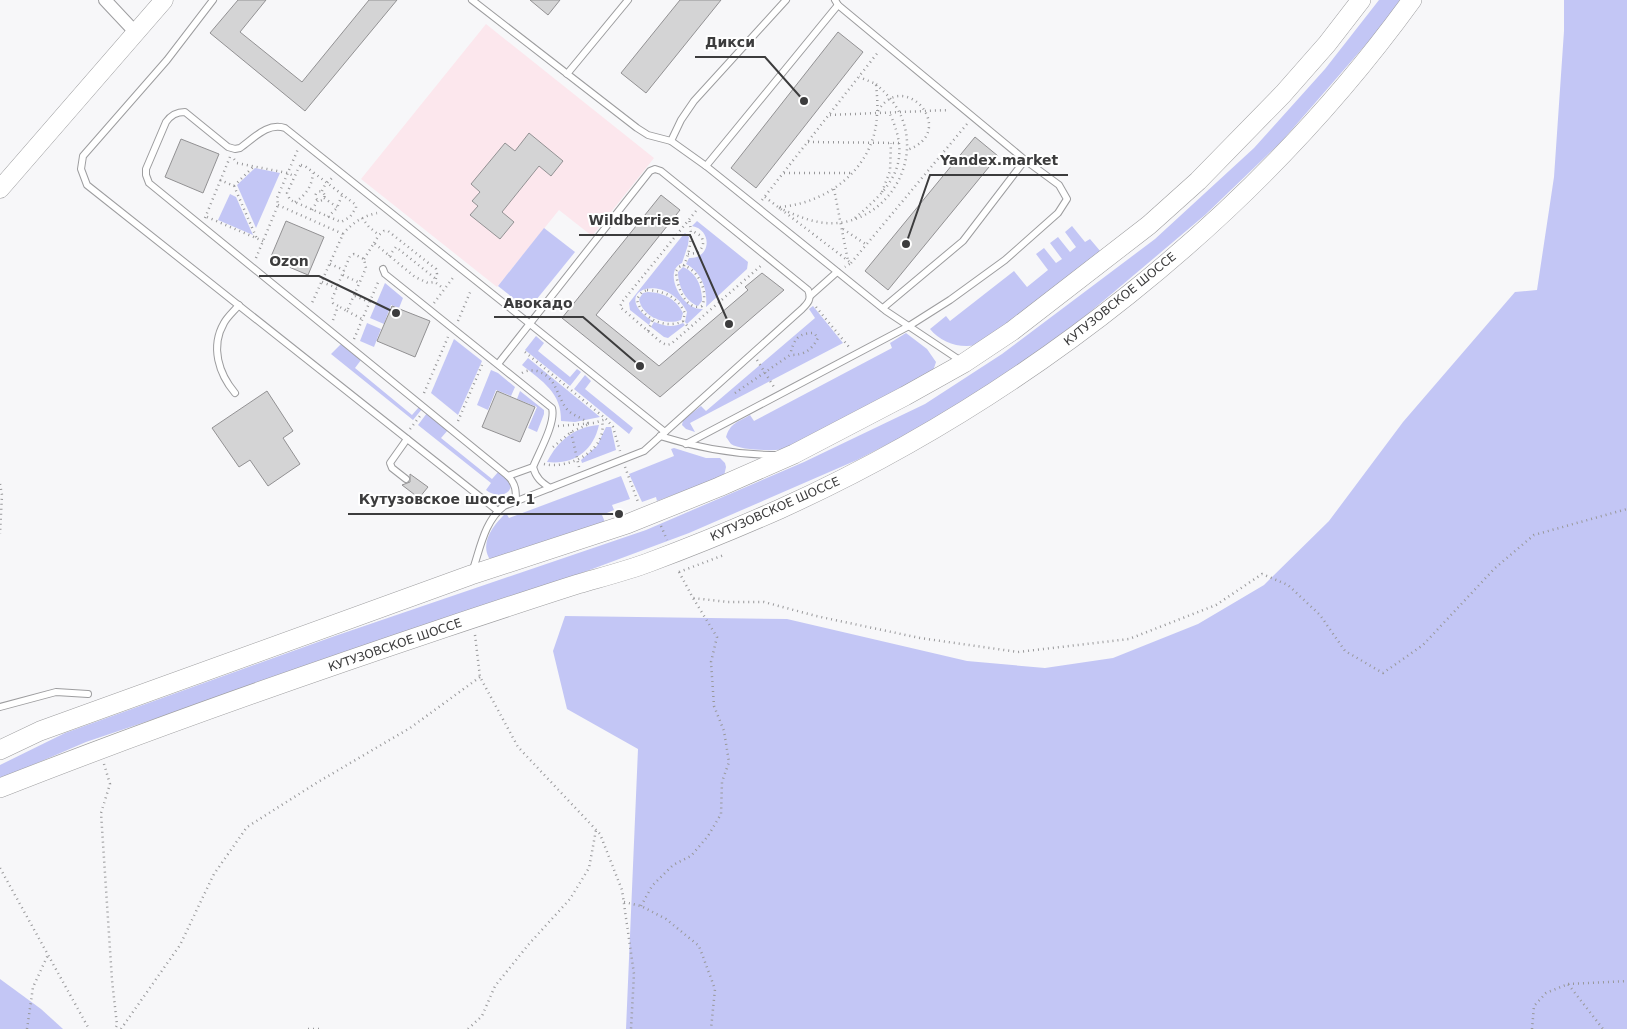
<svg xmlns="http://www.w3.org/2000/svg" width="1627" height="1029" font-family="'DejaVu Sans',sans-serif">
  <style>
    .education { fill: #fce7ed }
    .green { fill: #c3c6f5 }
    .building { fill: #d4d4d5; stroke: #929193 }
    .lines { fill: none; stroke-linecap: round; stroke-linejoin: round }
    .lane-casing { stroke: #9d9d9f; stroke-width: 8 }
    .street-casing { stroke: #9d9d9f; stroke-width: 14 }
    .secondary-casing { stroke: #9d9d9f; stroke-width: 19 }
    .primary-casing { stroke: #9d9d9f; stroke-width: 20 }
    .path { stroke: #98989a; stroke-width: 2.5; stroke-dasharray: 1 4; stroke-linecap: butt }
    .lane { stroke: #fff; stroke-width: 6 }
    .street { stroke: #fff; stroke-width: 12 }
    .secondary { stroke: #fff; stroke-width: 18 }
    .primary { stroke: #fff; stroke-width: 19 }
    .labels { text-anchor: middle; stroke-width: 4; stroke-linejoin: round; paint-order: stroke }
    .street-label { font-size: 12px; fill: #3c3c3d; stroke: #fff }
    .leader { fill: none; stroke: #3c3c3d; stroke-width: 2 }
    .callout-dot { fill: #3c3c3d; stroke: #fff; stroke-width: 2 }
    .callout-label { font-size: 14px; text-anchor: middle; font-weight: bold; fill: #3c3c3d; stroke: #fff; stroke-width: 4; stroke-linejoin: round; paint-order: stroke }
  </style>
  <rect width="100%" height="100%" fill="#f7f7f9"/>
  <polygon class="education" points="486,24 654,158 592,236 559,210 497,287 361,179"/>
  <g class="green">
    <polygon points="1379,0 1400,0 1381,27 1282,141 1205,215 1057,340 958,408 857,460 689,533 544,587 86,742 0,779 0,765 65,733 332,637 646,530 804,462 925,404 1002,354 1155,239 1254,148 1325,69"/>
    <polygon points="1564,0 1627,0 1627,1029 626,1029 638,749 567,709 553,651 565,616 787,619 967,661 1045,668 1113,658 1198,624 1264,585 1329,521 1403,422 1515,292 1537,290 1554,177 1564,31"/>
    <polygon points="255,168 280,173 256,228 237,185"/>
    <polygon points="230,194 236,197 253,235 218,220"/>
    <path d="M697 221 748 262 747 269 706 307C708 291 702 272 686 264L689 258C711 259 713 230 692 226Z"/>
    <path d="M1072 226 1085 242 1090 239 1101 252 1059 287 976 345C960 349 940 342 930 329L946 316 950 321 1014 271 1027 287 1048 270 1036 254 1044 248 1056 263 1062 259 1050 243 1058 237 1070 252 1076 247 1065 232Z"/>
    <polygon points="544,228 575,252 528,310 498,286"/>
    <path d="M685 233 689 237 688 245 682 263C662 271 682 311 703 309L687 324 685 322 687 312C665 270 608 291 651 320L649 325 630 310 629 303 636 294 683 235Z"/>
    <path d="M683 267C697 273 702 287 702 301L698 306C684 301 678 284 678 272Z"/>
    <polygon points="385,283 403,298 399,308 391,305 384,324 370,318"/>
    <path d="M648 292C664 293 675 298 683 313L681 320C666 326 642 317 639 299L643 293Z"/>
    <polygon points="813,306 843,343 690,423 695,432 686,429 682,425 683,420 701,406 706,411 815,318 809,309"/>
    <path d="M654 322C664 326 673 328 683 323L685 325 668 338 664 337 651 327Z"/>
    <polygon points="367,323 381,329 374,347 360,341"/>
    <path d="M906 333 927 349 936 362 933 371 788 449C776 451 742 451 731 444 729 442 728 439 726 437 730 423 738 422 750 415L754 421 892 348 890 343Z"/>
    <polygon points="536,336 544,343 538,351 570,377 577,369 581,372 570,386 525,350"/>
    <polygon points="454,339 482,361 458,415 431,393"/>
    <polygon points="341,344 361,360 355,368 412,415 419,407 422,409 413,420 331,354"/>
    <path d="M528 358 600 417 575 422 561 421C562 393 542 381 522 365Z"/>
    <polygon points="491,370 498,373 515,387 511,396 496,390 488,410 477,405"/>
    <polygon points="585,375 591,381 585,389 633,428 629,434 574,389"/>
    <polygon points="520,391 544,410 544,414 537,432 528,428 537,407 517,399"/>
    <path d="M427 413 448 430 441 438 492 479 499 471C501 473 507 476 509 479 517 491 500 501 486 490L491 483 418 425Z"/>
    <path d="M599 425C593 451 574 465 547 462 558 440 575 427 599 425Z"/>
    <polygon points="606,427 611,427 616,450 582,463 581,460 597,446"/>
    <polygon points="674,448 706,458 720,458 725,463 726,467 724,476 657,501 656,497 642,502 629,474 674,456 671,449"/>
    <path d="M621 476 630 499 612 505 614 510 602 515 605 522 495 559 489 558C480 542 494 524 506 513L509 518Z"/>
    <polygon points="0,979 41,1009 63,1029 0,1029"/>
  </g>
  <g class="building">
    <polygon points="238,0 266,0 240,32 302,82 369,0 397,0 305,111 210,33"/>
    <polygon points="530,0 560,0 548,15"/>
    <polygon points="680,0 721,0 646,93 621,73"/>
    <polygon points="838,32 863,52 756,188 731,168"/>
    <polygon points="529,133 563,161 551,176 539,166 502,212 514,222 500,239 470,215 478,206 472,201 480,192 471,184 505,143 515,151"/>
    <polygon points="975,137 998,156 888,290 865,271"/>
    <polygon points="181,139 219,154 203,193 165,177"/>
    <polygon points="661,195 680,210 596,315 659,366 748,290 745,287 762,273 784,290 660,397 562,318"/>
    <polygon points="286,221 324,237 308,275 270,259"/>
    <polygon points="392,306 430,321 415,357 377,341"/>
    <polygon points="267,391 293,431 283,438 300,464 268,486 250,460 239,467 212,428"/>
    <polygon points="497,391 535,407 520,442 482,427"/>
    <polygon points="410,474 428,487 419,498 402,485 410,482"/>
  </g>
  <g class="lines">
    <defs>
      <g id="lane">
        <polyline points="213,0 167,60 83,156 81,169 87,185 498,511"/>
        <polyline points="472,0 637,128 648,135 671,141"/>
        <polyline points="786,0 694,101 681,120 671,141 706,166 886,311 961,361"/>
        <polyline points="567,74 628,0"/>
        <polyline points="706,166 838,5"/>
        <path d="M383 269 385 274 552 408C556 423 539 452 533 467L508 476 149 183 146 175V169L166 122C171 115 176 112 185 112L228 147 235 149 240 148C254 138 268 122 285 128L665 432 644 451 504 506C484 521 480 550 472 572"/>
        <polyline points="810,296 837,272"/>
        <polyline points="883,308 963,241 1025,160"/>
        <path d="M498 364 650 171 655 169 661 171 808 290C812 299 808 303 802 309L665 432"/>
        <path d="M235 393C219 374 210 347 224 323 227 317 234 311 239 305"/>
        <path d="M660 436C698 448 738 455 778 455"/>
        <polyline points="686,444 909,326 950,300 1005,260 1058,213 1067,199 1059,185 1025,160 838,5 835,0"/>
        <path d="M533 467C536 478 541 482 550 488"/>
        <path d="M508 476C516 484 516 491 516 502"/>
        <polyline points="406,479 392,468 390,463 407,439"/>
        <polyline points="0,707 56,692 88,694"/>
      </g>
      <polyline id="street" points="105,0 136,33"/>
      <polyline id="secondary" points="0,189 164,0"/>
      <g id="primary">
        <polyline points="0,750 40,731 471,575 627,524 719,487 794,454 905,396 964,363 1012,331 1149,225 1198,181 1283,94 1327,44 1361,0"/>
        <path d="M0 788C147 730 295 678 444 628 489 613 534 598 578 584 602 577 626 571 650 562 693 546 737 528 780 509 1025 398 1254 218 1412 0"/>
      </g>
    </defs>
    <use href="#lane" class="lane-casing"/>
    <use href="#street" class="street-casing"/>
    <use href="#secondary" class="secondary-casing"/>
    <use href="#primary" class="primary-casing"/>
    <g class="path">
      <path d="M878 111C904 67 960 132 907 150"/>
      <polyline points="830,115 949,110"/>
      <polyline points="808,142 899,143"/>
      <polyline points="234,159 237,163 287,173 294,176"/>
      <polygon points="301,165 305,166 356,205 356,208 350,217 341,222 290,200 287,193 299,167"/>
      <polyline points="784,173 852,173"/>
      <polyline points="220,180 234,186 257,239"/>
      <polyline points="234,186 254,166"/>
      <polyline points="834,189 848,261"/>
      <polyline points="322,191 325,185 333,177"/>
      <circle cx="320" cy="196" r="4.5"/>
      <polyline points="882,192 890,171 891,143"/>
      <polyline points="765,197 851,263 845,267"/>
      <polyline points="324,198 337,207"/>
      <polyline points="762,200 879,51"/>
      <path d="M295 202C306 195 312 186 313 173"/>
      <polyline points="278,205 343,234 312,303"/>
      <path d="M780 207C829 203 875 167 877 115 878 105 877 95 876 84L859 77"/>
      <path d="M779 208C798 216 816 225 838 223 886 218 919 167 903 121 898 106 888 95 876 84"/>
      <polyline points="312,210 318,200"/>
      <polyline points="696,211 622,302 620,307 662,343 667,345 671,344 763,264"/>
      <polyline points="207,217 263,241"/>
      <polyline points="328,217 337,208 342,195"/>
      <polyline points="205,218 230,157"/>
      <polyline points="362,218 369,227 379,235 384,231 388,231 436,269 437,274 435,282"/>
      <path d="M855 218C893 186 913 162 889 112"/>
      <polyline points="843,229 867,245"/>
      <path d="M343 234C352 223 363 216 377 213"/>
      <polyline points="374,243 379,235"/>
      <path d="M688 254 697 253C703 248 705 243 701 236L691 230"/>
      <polyline points="389,256 396,247 436,279"/>
      <polyline points="256,258 278,205 277,198 298,149"/>
      <polyline points="364,259 374,243 415,277 428,283 435,282 444,289"/>
      <polyline points="851,263 967,124"/>
      <polyline points="330,264 344,270"/>
      <path d="M683 265C698 270 709 291 702 306 685 312 676 283 676 271L679 267Z"/>
      <path d="M684 266C690 250 693 236 689 219"/>
      <polyline points="343,275 360,283"/>
      <polyline points="322,282 337,288"/>
      <path d="M647 290C665 291 677 297 685 313L683 321C666 330 640 318 637 299L642 292Z"/>
      <polyline points="355,296 369,302"/>
      <polyline points="434,303 455,275"/>
      <polyline points="816,307 849,347"/>
      <polyline points="347,311 362,319"/>
      <polyline points="333,320 338,306 333,303 332,299 350,256 354,254 364,259 366,268 347,311 338,306"/>
      <polyline points="458,321 471,290"/>
      <polyline points="683,321 689,328"/>
      <polyline points="648,331 653,319"/>
      <polyline points="354,339 379,280"/>
      <polyline points="525,352 606,419 613,427 620,451"/>
      <polyline points="757,360 774,387"/>
      <path d="M522 373C527 370 532 370 537 371 557 377 556 395 566 408 572 416 582 417 589 424"/>
      <polyline points="424,393 448,337"/>
      <path d="M735 393 790 355C804 355 811 351 818 338L814 333C797 333 794 340 790 355"/>
      <polyline points="458,421 482,365"/>
      <polyline points="558,426 594,423 606,419"/>
      <polyline points="410,429 420,416"/>
      <polyline points="571,432 579,467"/>
      <polyline points="553,447 571,432 589,424"/>
      <path d="M544 464C569 470 608 450 602 421"/>
      <polyline points="625,467 638,502"/>
      <polyline points="0,484 2,495 0,534"/>
      <polyline points="661,526 667,540"/>
      <polyline points="679,572 693,598 728,602 764,602 816,616 920,638 1018,652 1129,639 1216,605 1262,574 1288,585 1320,615 1345,651 1383,673 1423,645 1495,568 1534,535 1627,509"/>
      <polyline points="679,572 724,555"/>
      <polyline points="475,635 480,677 518,747 600,834 622,890 634,974 631,1029"/>
      <polyline points="104,764 110,784 101,813 112,980 117,1025 115,1029"/>
      <polyline points="0,868 89,1029"/>
      <polyline points="624,902 641,906 666,919 699,946 715,989 711,1029"/>
      <polyline points="641,906 652,886 673,865 691,856 708,836 721,814 722,782 729,762 724,731 714,706 711,662 717,637 693,598"/>
      <polyline points="1568,984 1627,981"/>
      <polyline points="27,1029 33,987 48,955"/>
      <polyline points="121,1029 180,945 214,874 247,827 318,782 410,728 480,677"/>
      <polyline points="308,1029 319,1029"/>
      <polyline points="468,1029 482,1016 495,986 529,944 570,899 589,868 596,830"/>
      <polyline points="1532,1029 1534,1006 1546,993 1568,984 1603,1029"/>
    </g>
    <use href="#lane" class="lane"/>
    <use href="#street" class="street"/>
    <use href="#secondary" class="secondary"/>
    <use href="#primary" class="primary"/>
  </g>
  <g class="labels">
    <g class="street-label">
      <text transform="translate(1120 299) rotate(-39)" y="4">КУТУЗОВСКОЕ ШОССЕ</text>
      <text transform="translate(775 509) rotate(-24)" y="4">КУТУЗОВСКОЕ ШОССЕ</text>
      <text transform="translate(395 645) rotate(-19)" y="4">КУТУЗОВСКОЕ ШОССЕ</text>
    </g>
  </g>
  <path class="leader" d="M804 101L765 57H695M906 244L930 175H1068M729 324L690 235H579M396 313L319 276H259M640 366L583 317H494M619 514L545 514H348"/>
  <g class="callout-dot">
    <circle cx="804" cy="101" r="5"/>
    <circle cx="906" cy="244" r="5"/>
    <circle cx="729" cy="324" r="5"/>
    <circle cx="396" cy="313" r="5"/>
    <circle cx="640" cy="366" r="5"/>
    <circle cx="619" cy="514" r="5"/>
  </g>
  <g class="callout-label">
    <text x="730" y="47">Дикси</text>
    <text x="999" y="165">Yandex.market</text>
    <text x="634" y="225">Wildberries</text>
    <text x="289" y="266">Ozon</text>
    <text x="538" y="308">Авокадо</text>
    <text x="447" y="504">Кутузовское шоссе, 1</text>
  </g>
</svg>
